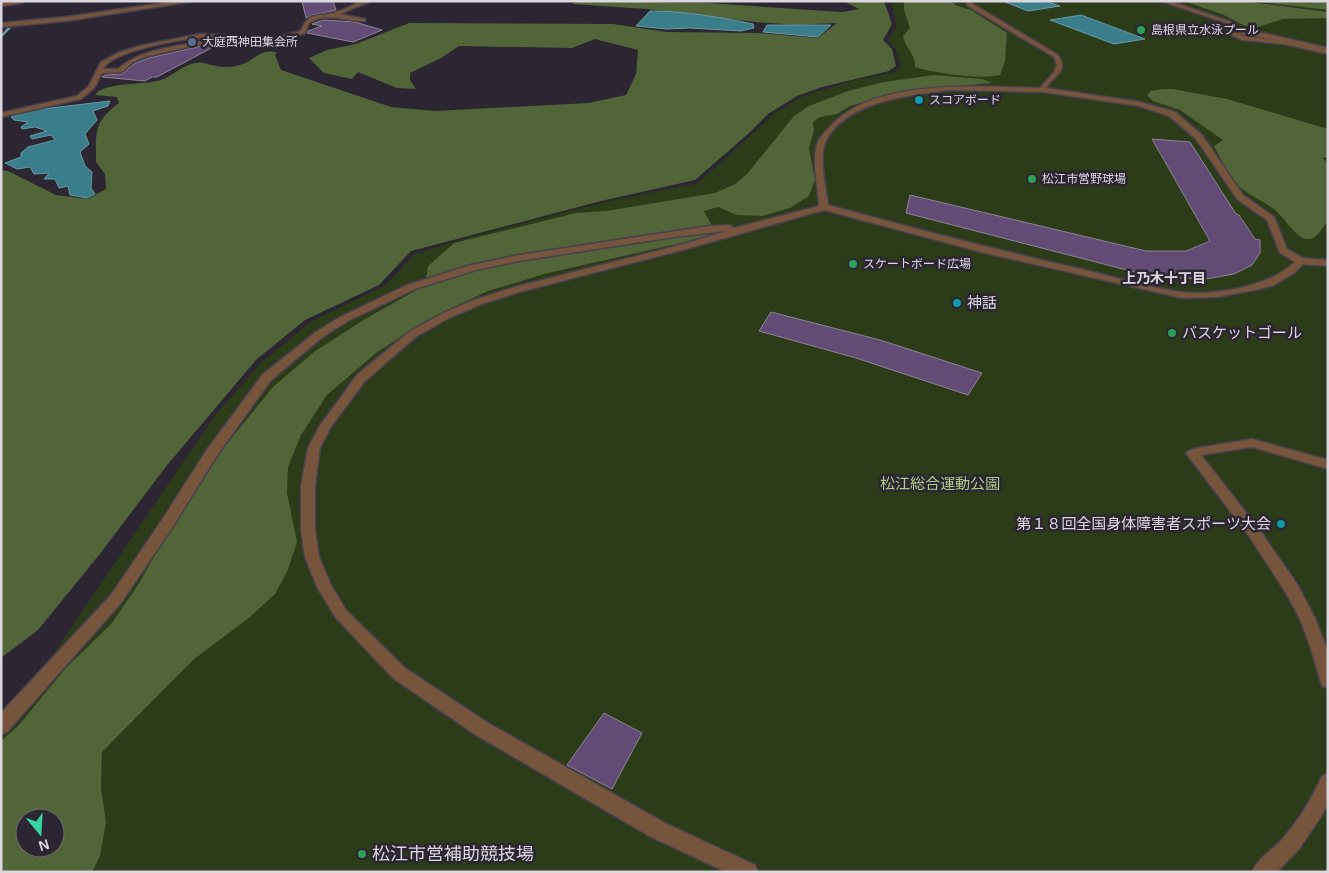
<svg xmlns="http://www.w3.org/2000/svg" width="1329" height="873" font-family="Helvetica,'Noto Sans JP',sans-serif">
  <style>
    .green { fill: #2c3b18; fill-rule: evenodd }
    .forest { fill: #516538; fill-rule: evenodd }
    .water { fill: #397e8a; stroke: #6a99a4 }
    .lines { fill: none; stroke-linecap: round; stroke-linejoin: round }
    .stream { fill: #6a99a4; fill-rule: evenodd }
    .building { fill: #624b75; stroke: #8d8494 }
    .minor-casing { stroke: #48414e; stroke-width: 3 }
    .minor { fill: #77543c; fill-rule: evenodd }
    .leisure-dot { fill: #2e9e5b; stroke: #2c2532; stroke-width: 2 }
    .service-dot { fill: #5c6f8a; stroke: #2c2532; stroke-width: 2 }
    .culture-dot { fill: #0f9aa8; stroke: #2c2532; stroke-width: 2 }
    .labels { text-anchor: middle; stroke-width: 5; stroke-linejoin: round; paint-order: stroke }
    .far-poi-label { font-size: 12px; fill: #dbd7df; stroke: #2c2532; text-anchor: start }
    .far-neighbourhood-label { font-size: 14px; font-weight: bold; fill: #dbd7df; stroke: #2c2532 }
    .poi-label { font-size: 15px; fill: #dbd7df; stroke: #2c2532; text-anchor: start }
    .park-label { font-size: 15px; fill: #abcc85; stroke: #2c2532 }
    .near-poi-label { font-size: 18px; fill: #dbd7df; stroke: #2c2532; text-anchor: start }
  </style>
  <rect width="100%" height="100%" fill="#2c2532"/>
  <path class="green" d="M891 1H1328V872H1V719L41 672 215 415 262 362 310 322 386 285 414 254 474 236 605 202 698 183 774 114 801 97 852 81 894 72 901 67 896 50 888 40 897 25ZM25 818H55V848H25Z"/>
  <g class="forest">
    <path d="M577 1 708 3 842 12 859 9 843 1H884L892 24 883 40 892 49 896 66 889 71 822 87 797 96 768 114 748 134 695 180 601 201 411 251 379 285 305 320 256 360 168 464 99 555 38 630 1 658V170L8 171 56 195 88 199 106 189 105 174 96 162C96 133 93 122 119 103L117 97 95 95C102 82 146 85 161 80 172 76 183 65 195 63 203 61 209 65 217 66 224 68 233 67 240 65 255 61 261 47 277 53L275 55 281 70 391 107 435 111 588 103 626 95 636 74 638 50 595 39 572 48 459 46 441 58 410 73V80L416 89 397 88 358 72 352 79 324 73 309 58 327 50 356 44 409 23 613 24 667 32 758 33 818 38 837 23 796 25 755 22 646 9 572 4Z"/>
    <path d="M904 1H952L955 5 971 10 1007 33 1005 61 1000 75C982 80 932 73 915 67 916 54 905 48 903 36L910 28 904 10Z"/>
    <polygon points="1184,1 1242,1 1328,12 1328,18 1283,19 1255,28 1243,25 1224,15"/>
    <polygon points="1251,1 1328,1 1328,10"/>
    <path d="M934 75 982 79 992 83 903 91 850 106 837 114 820 117 813 122 814 131 809 148 815 180 809 196 790 208 762 216 737 215 718 207 704 211 711 224 713 231 708 237 548 273 488 291 427 320 376 353 327 395 301 435 288 467 287 493 297 542 287 572 275 594 250 617 193 660 102 752 101 788 106 822 100 856 92 872H1V741L18 726 65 669 112 623 138 585 157 551 225 446 273 387 314 352 365 319 422 287 427 274 428 266 454 243 576 213 606 211 715 193 735 184 747 174 794 116 809 106 848 91 884 82ZM25 818H55V848H25Z"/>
    <path d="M1162 89H1173L1227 99 1328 129V157L1322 158 1328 163V222L1325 224C1306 259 1292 225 1276 211 1266 202 1252 197 1241 188 1229 179 1221 159 1214 146L1223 140 1180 110 1153 101 1147 95 1151 91Z"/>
  </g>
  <g class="water">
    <polygon points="1010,1 1045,1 1060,6 1028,11 1005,2"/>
    <path d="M650 11C683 11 720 17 753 24L754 28 741 31 690 28 667 29 636 26Z"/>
    <polygon points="1081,15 1145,39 1114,44 1050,20"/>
    <polygon points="767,25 831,25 818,37 763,32"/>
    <polygon points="110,101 108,106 93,111 97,120 85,134 89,144 80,152 85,166 92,172 91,188 95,194 87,198 70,195 68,186 59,188 55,179 44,179 49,173 34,174 30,167 17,169 5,163 21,157 21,153 28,147 55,140 51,135 32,139 30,136 47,131 35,127 22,129 21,127 28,122 14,120 11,117 33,110"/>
  </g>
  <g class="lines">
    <polygon class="stream" points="8,27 11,28 1,38 1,35"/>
  </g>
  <g class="building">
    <polygon points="302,1 333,1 336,10 313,15 306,18"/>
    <polygon points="324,20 355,22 382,30 353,42 307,33 308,31 322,26 312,24"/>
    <polygon points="204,40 213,40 215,46 157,77 152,77 145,81 102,77 105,75 122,74 134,64 149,58 206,45 208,43"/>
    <polygon points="1152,139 1190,142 1236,214 1239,215 1255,239 1260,240 1260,253 1252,265 1234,274 1206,279 1154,277 906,213 910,195 1146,251 1186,251 1210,241"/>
    <polygon points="771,312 880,340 982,373 968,395 856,358 759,331"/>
    <polygon points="604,713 642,733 612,789 567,765"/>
  </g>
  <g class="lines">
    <defs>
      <g id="minor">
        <polygon points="25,1 22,3 1,6 1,2"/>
        <polygon points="178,1 194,1 66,21 1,27 1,23 66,17"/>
        <path d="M362 1H371L339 14 365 19V21C344 22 329 11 309 23L305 33C287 38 268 46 249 45 232 44 217 36 200 38 180 39 112 51 103 69H118C141 49 174 47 203 41L206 43 148 56 133 62 122 72 102 73 94 88 81 99 1 117V113L77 96 89 86 101 62 118 53 140 46 200 34 220 35 249 41 266 40 301 31C308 12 316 17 333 13 342 11 353 5 362 1Z"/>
        <path d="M966 1H972L973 4 1058 55C1070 73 1053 75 1046 88L1140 102 1175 112 1202 135 1243 195 1274 217 1287 249 1303 258 1328 260V266L1303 264 1294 273 1274 285 1260 289 1217 297 1182 298 985 253 824 210 690 248 523 291 482 304 451 317 417 336 365 381 330 428 320 448 315 486V530L319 557 331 585 346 610 405 668 488 723 665 823 755 865 758 872H726L651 837 476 735 393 678 336 618 317 587 305 557 301 530V486L308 448 319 427 357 375 409 332 443 313 474 300 515 287 684 244 726 231 674 237 519 261 476 270 415 289 348 321 324 336 271 380 216 457 172 528 121 603 7 732 1 734V713L111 595 162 520 206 451 263 374 316 332 340 317 407 285 471 265 519 255 709 226 730 225 734 228 819 206C818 187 811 158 818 141 820 137 825 132 828 129 870 77 979 87 1040 88L1054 72 1057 65 1054 57 968 6ZM950 90 1043 92 1139 106 1169 116 1196 139 1237 199 1267 220 1280 253 1295 262C1270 286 1216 296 1181 292 1148 287 1114 277 1081 269 996 250 912 228 828 205 826 188 818 156 826 141 846 101 911 95 950 90Z"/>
        <polygon points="1161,1 1170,1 1237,24 1232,25"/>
        <path d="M1239 31 1263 33 1328 48V54L1284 44 1242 40 1229 34ZM1238 34 1277 40 1243 36Z"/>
        <polygon points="1252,439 1328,460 1328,469 1252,447 1201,455 1259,529 1297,584 1315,618 1327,649 1328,688 1322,686 1311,649 1300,619 1286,593 1249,536 1186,453 1192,449"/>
        <path d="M1328 773V803L1322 815 1299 849 1277 872H1252C1258 858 1275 848 1284 837 1300 819 1312 798 1322 776Z"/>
      </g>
    </defs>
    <use href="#minor" class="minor-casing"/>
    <use href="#minor" class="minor"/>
  </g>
  <g class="leisure-dot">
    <circle cx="1141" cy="30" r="5"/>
    <circle cx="1032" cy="179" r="5"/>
    <circle cx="853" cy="264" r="5"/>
    <circle cx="1172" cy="333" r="5"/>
    <circle cx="362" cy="854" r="5"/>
  </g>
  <circle class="service-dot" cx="192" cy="42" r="5"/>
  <g class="culture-dot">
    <circle cx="919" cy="100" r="5"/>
    <circle cx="957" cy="303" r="5"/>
    <circle cx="1281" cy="524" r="5"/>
  </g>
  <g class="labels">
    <g class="far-poi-label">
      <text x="1151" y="34">島根県立水泳プール</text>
      <text x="202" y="46">大庭西神田集会所</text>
      <text x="929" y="104">スコアボード</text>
      <text x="1042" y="183">松江市営野球場</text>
      <text x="863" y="268">スケートボード広場</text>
    </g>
    <g class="far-neighbourhood-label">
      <text x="1164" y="283">上乃木十丁目</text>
    </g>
    <g class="poi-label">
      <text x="967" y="308">神話</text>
      <text x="1182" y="338">バスケットゴール</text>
      <text x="1271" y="529" text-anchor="end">第１８回全国身体障害者スポーツ大会</text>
    </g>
    <g class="park-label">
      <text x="940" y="489">松江総合運動公園</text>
    </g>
    <g class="near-poi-label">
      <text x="372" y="860">松江市営補助競技場</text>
    </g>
  </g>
  <rect width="1329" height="873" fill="none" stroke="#dbd7df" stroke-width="5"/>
  <g transform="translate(40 833) rotate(162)"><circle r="24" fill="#2c2532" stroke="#726c77"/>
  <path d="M0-4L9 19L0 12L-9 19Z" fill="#39d4a5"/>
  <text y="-8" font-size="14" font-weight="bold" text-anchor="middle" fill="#dbd7df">N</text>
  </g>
</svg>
